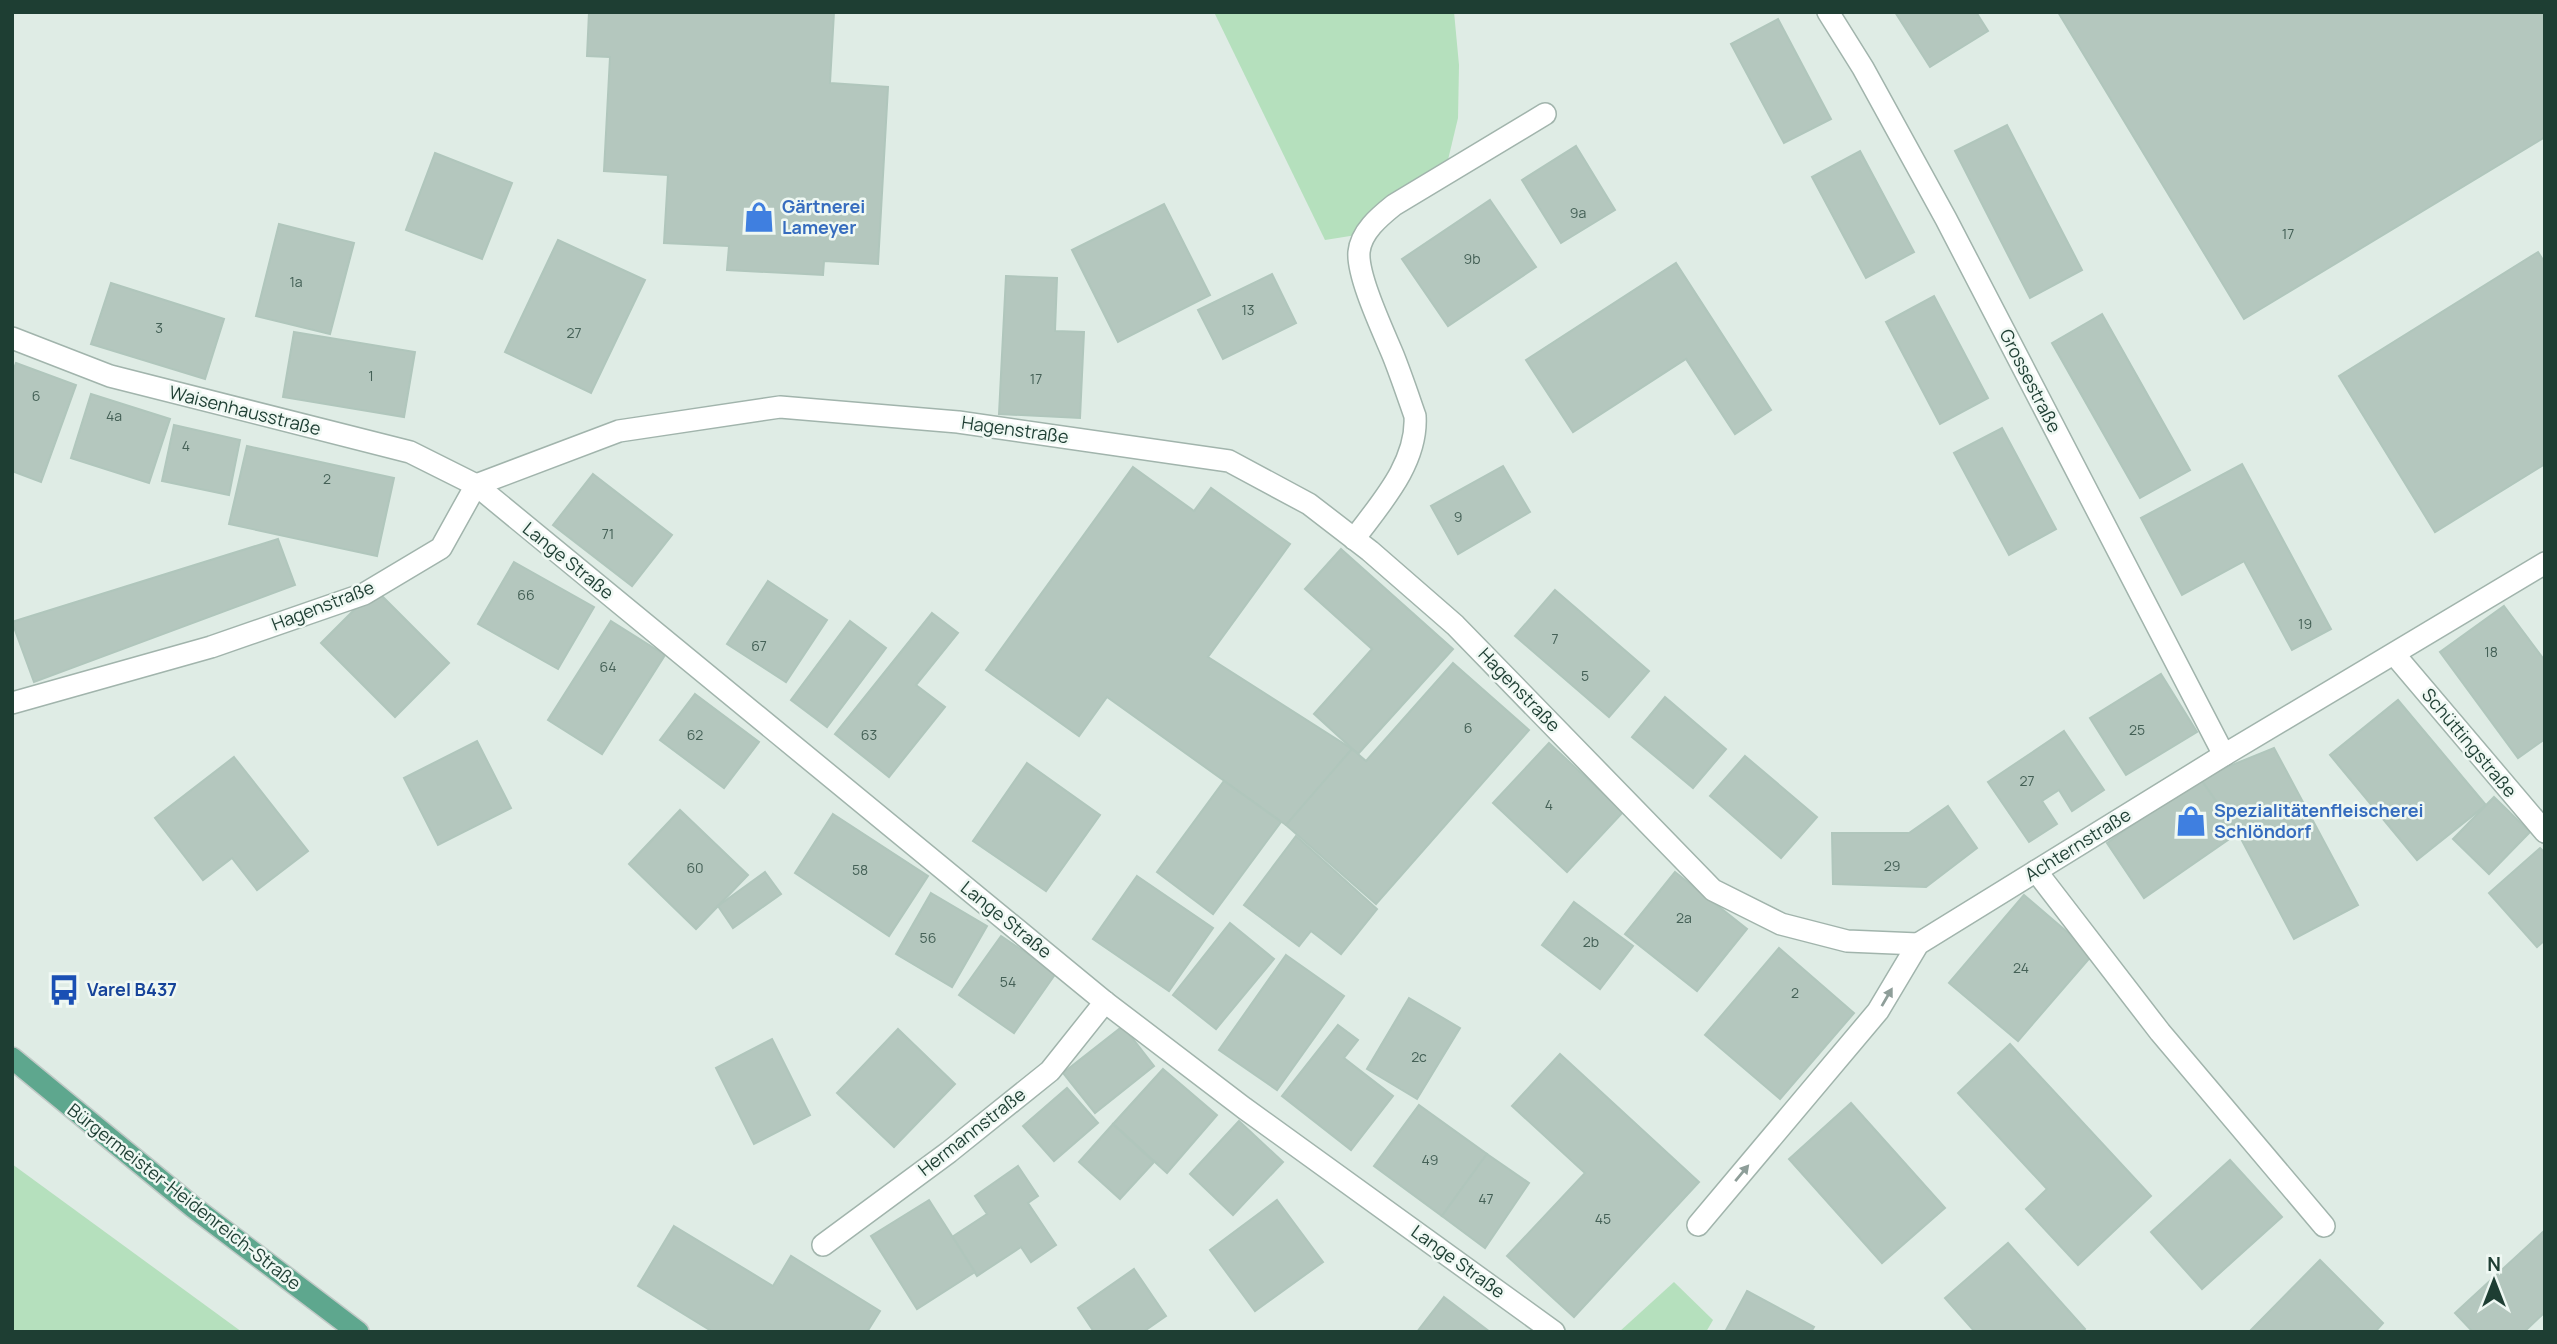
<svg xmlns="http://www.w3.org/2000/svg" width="2557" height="1344" font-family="Manrope,sans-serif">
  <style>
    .green { fill: #b5e0bd }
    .building { fill: #b4c7be; stroke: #b0c6bc; stroke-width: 2 }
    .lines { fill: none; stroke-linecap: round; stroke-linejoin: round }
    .minor-casing { stroke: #a1b4ac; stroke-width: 24 }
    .major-casing { stroke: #c0c9c6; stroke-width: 24 }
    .minor { stroke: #fff; stroke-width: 21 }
    .major { stroke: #5ea78e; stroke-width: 21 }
    .oneway { fill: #8e9e99 }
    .labels { text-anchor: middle; stroke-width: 5; stroke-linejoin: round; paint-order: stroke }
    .number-label { font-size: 14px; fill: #446056 }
    .shop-label { font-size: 18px; font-weight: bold; fill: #366cbe; stroke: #eff8f3; text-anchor: start }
    .street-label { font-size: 18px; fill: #1e3e33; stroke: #eff8f3 }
    .transit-label { font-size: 18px; font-weight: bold; fill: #164399; stroke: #eff8f3; text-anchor: start }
  </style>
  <rect width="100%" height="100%" fill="#dfece5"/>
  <g class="green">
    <polygon points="1214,12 1454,12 1459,65 1458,118 1447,164 1369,233 1325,240"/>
    <polygon points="12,1164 242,1332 12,1332"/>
    <polygon points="1674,1282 1713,1320 1706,1332 1619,1332"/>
  </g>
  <g class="building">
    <polygon points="589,12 834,12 830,83 888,87 878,264 824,261 823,275 727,270 729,246 664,243 668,175 604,171 610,57 587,56"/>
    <polygon points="1895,12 1976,12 1988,31 1930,67"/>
    <polygon points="2058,12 2545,12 2545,137 2244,319"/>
    <polygon points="1778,19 1831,119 1784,143 1731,44"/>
    <polygon points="2007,125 2082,270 2030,298 1955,151"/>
    <polygon points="1576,146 1615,210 1561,243 1522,180"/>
    <polygon points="1860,151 1914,252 1866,278 1812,177"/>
    <polygon points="435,153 512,183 482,259 406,230"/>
    <polygon points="1490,200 1536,267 1448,326 1402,259"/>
    <polygon points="1164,204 1210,295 1118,342 1072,250"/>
    <polygon points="279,224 354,243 330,334 256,316"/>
    <polygon points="558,240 645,280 591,393 505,352"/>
    <polygon points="2538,252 2545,263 2545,464 2435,532 2339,376"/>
    <polygon points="1676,263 1771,410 1735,434 1686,359 1573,432 1526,360"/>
    <polygon points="1272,274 1296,323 1223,359 1198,310"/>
    <polygon points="1006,276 1057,278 1055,331 1084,332 1080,418 999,414"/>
    <polygon points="111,283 224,319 205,379 91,344"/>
    <polygon points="1934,296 1988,398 1940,424 1886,322"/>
    <polygon points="2102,314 2190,470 2140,498 2052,343"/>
    <polygon points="294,332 415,352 404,417 283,397"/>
    <polygon points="16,363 76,385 41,482 12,471 12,374"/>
    <polygon points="91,394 170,419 149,483 71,458"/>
    <polygon points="174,425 240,440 229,495 162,481"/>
    <polygon points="2002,428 2056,529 2009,555 1954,453"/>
    <polygon points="247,446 394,478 377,556 229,524"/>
    <polygon points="2242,464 2331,629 2292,650 2244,561 2182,595 2141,518"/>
    <polygon points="1503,466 1530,512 1458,554 1431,506"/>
    <polygon points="1133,467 1194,511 1211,488 1290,544 1208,657 1352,749 1286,825 1107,697 1079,736 986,670"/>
    <polygon points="593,474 672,535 632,586 553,525"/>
    <polygon points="278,539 295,585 34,682 12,622"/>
    <polygon points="1341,549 1453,649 1358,754 1314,714 1372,649 1305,589"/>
    <polygon points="514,562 594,607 558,669 478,624"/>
    <polygon points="768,581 827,620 786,682 727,644"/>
    <polygon points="375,589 449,663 395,717 321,643"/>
    <polygon points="1555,590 1649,671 1609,717 1515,636"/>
    <polygon points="2504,606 2545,661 2545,739 2518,758 2440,652"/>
    <polygon points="932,613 958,633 916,685 945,707 889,777 835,734"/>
    <polygon points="611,621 665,655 602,754 548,720"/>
    <polygon points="850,621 886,648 827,727 791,700"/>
    <polygon points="1453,663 1529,730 1376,904 1286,825 1352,749 1366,761"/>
    <polygon points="2161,674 2197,732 2126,775 2090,718"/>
    <polygon points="695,694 759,742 724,788 660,740"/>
    <polygon points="1665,697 1726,749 1693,788 1632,737"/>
    <polygon points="2398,700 2486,805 2417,860 2330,755"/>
    <polygon points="2064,731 2104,790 2072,811 2059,790 2042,801 2057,824 2029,842 1988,782"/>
    <polygon points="477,741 511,808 438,845 404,778"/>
    <polygon points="1549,743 1623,812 1567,872 1493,803"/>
    <polygon points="2274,748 2358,905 2294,939 2238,833 2200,778"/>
    <polygon points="1745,756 1817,817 1781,858 1710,796"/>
    <polygon points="234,757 308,851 257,890 232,858 203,880 155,818"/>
    <polygon points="1027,763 1100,815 1046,891 973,841"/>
    <polygon points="2200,778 2238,833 2144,898 2107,843"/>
    <polygon points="1224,781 1281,822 1213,914 1157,872"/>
    <polygon points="2494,797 2530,832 2489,874 2453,839"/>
    <polygon points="1948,806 1977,848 1926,887 1833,884 1832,833 1909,833"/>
    <polygon points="680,810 748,875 696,929 629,864"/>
    <polygon points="833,814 928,876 889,936 795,873"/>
    <polygon points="1296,836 1377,909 1341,954 1311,931 1299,946 1244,905"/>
    <polygon points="2540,848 2545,853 2545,940 2537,947 2489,893"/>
    <polygon points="765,872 781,894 733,928 718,906"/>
    <polygon points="1675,872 1747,929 1697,991 1625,934"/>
    <polygon points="1137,876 1213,928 1169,991 1093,939"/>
    <polygon points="931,893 987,926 952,987 896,954"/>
    <polygon points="2024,895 2093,954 2018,1041 1949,983"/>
    <polygon points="1574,902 1633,946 1600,989 1542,945"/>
    <polygon points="1230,923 1274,959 1216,1029 1173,995"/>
    <polygon points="1001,936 1056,973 1014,1033 959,995"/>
    <polygon points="1779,948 1854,1013 1780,1099 1705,1035"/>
    <polygon points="1286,955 1344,996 1277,1090 1219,1050"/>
    <polygon points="1409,998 1460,1028 1417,1099 1367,1069"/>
    <polygon points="1338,1025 1358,1040 1344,1058 1393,1096 1351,1150 1282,1096"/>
    <polygon points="1123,1026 1154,1066 1095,1113 1063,1073"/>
    <polygon points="898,1029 955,1084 894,1147 837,1093"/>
    <polygon points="772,1039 810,1115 754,1144 716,1068"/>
    <polygon points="2010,1044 2151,1196 2078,1265 2026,1209 2047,1189 1958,1093"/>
    <polygon points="1560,1054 1699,1182 1574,1317 1507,1256 1585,1173 1512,1106"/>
    <polygon points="1163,1069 1217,1115 1167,1173 1113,1124"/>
    <polygon points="1067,1088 1098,1123 1054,1161 1023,1126"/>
    <polygon points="1851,1103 1945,1208 1882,1263 1789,1159"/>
    <polygon points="1419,1105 1487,1154 1442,1216 1374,1166"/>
    <polygon points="1239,1121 1283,1162 1233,1215 1190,1174"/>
    <polygon points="1113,1124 1154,1162 1120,1199 1079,1162"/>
    <polygon points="1487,1154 1529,1183 1485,1248 1442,1216"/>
    <polygon points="2230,1160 2282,1217 2202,1289 2151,1232"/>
    <polygon points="1018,1166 1038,1196 1028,1203 1056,1245 1031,1262 1021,1247 977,1276 952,1237 987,1214 975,1196"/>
    <polygon points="929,1200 975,1272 917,1309 871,1236"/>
    <polygon points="1277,1200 1323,1262 1255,1311 1210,1250"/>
    <polygon points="674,1226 773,1286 791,1256 880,1311 867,1332 713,1332 638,1286"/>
    <polygon points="2545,1230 2545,1312 2524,1332 2473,1332 2455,1313"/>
    <polygon points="2008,1243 2085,1329 2082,1332 1975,1332 1945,1298"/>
    <polygon points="2320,1260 2383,1323 2375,1332 2249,1332"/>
    <polygon points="1134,1269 1166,1316 1143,1332 1094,1332 1078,1308"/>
    <polygon points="1747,1291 1814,1327 1811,1332 1725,1332"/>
    <polygon points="1444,1297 1490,1332 1417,1332"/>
  </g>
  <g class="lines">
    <defs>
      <g id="minor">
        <polyline points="1828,12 1863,68 1946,219 2224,755"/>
        <polyline points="12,338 110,376 410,452 476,485 1105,1002 1244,1108 1554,1332"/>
        <path d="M1354 539C1380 504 1418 463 1415 416 1408 396 1401 375 1393 355 1383 331 1357 276 1359 252 1361 232 1379 217 1394 205L1545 114"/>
        <polyline points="2394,654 2545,832"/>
        <polyline points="12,703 211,647 364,594 441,548 476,485 619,431 780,407 958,422 1229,461 1309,504 1370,551 1455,625 1713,890 1781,924 1847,941 1918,944"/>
        <polyline points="2036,871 2160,1032 2324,1226"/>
        <polyline points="1698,1225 1878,1011 1918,944 2224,755 2545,563"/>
        <polyline points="823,1245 949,1152 1050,1071 1105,1002"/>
      </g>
      <polyline id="major" points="12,1058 193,1207 358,1332"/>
    </defs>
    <use href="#minor" class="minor-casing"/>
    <use href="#major" class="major-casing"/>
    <use href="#minor" class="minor"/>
    <use href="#major" class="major"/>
  </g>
  <defs><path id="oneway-solid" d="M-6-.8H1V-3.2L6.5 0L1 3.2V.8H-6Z" transform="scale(1.75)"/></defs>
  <g class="oneway">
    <use href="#oneway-solid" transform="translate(1887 997) rotate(-60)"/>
    <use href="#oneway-solid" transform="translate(1742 1173) rotate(-50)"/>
  </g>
  <defs>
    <symbol id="shop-bare" viewBox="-9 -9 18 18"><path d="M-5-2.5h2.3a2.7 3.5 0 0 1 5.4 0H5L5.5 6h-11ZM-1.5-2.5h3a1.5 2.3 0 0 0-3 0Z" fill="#3f7fe0" stroke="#eff8f3" stroke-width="2.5" paint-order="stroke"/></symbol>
    <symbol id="bus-bare" viewBox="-9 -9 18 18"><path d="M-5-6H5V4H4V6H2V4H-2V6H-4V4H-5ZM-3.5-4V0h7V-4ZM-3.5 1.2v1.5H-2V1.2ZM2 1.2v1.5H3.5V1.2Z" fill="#1a4fb4" stroke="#eff8f3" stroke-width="2.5" paint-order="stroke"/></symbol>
  </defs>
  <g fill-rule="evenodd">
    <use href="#shop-bare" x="737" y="195" width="44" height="44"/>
    <use href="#shop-bare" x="2169" y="799" width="44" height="44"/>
    <use href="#bus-bare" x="42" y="968" width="44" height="44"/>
  </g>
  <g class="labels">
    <g class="number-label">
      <text x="1578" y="218">9a</text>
      <text x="2288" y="239">17</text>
      <text x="1472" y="264">9b</text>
      <text x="296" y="287">1a</text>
      <text x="1248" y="315">13</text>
      <text x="159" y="333">3</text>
      <text x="574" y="338">27</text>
      <text x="371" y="381">1</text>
      <text x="1036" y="384">17</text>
      <text x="36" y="401">6</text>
      <text x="114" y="421">4a</text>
      <text x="186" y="451">4</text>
      <text x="327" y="484">2</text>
      <text x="1458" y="522">9</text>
      <text x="608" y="539">71</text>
      <text x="526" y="600">66</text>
      <text x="2305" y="629">19</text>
      <text x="1555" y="644">7</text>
      <text x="759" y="651">67</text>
      <text x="2491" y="657">18</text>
      <text x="608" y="672">64</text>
      <text x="1585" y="681">5</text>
      <text x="1468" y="733">6</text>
      <text x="2137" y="735">25</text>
      <text x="695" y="740">62</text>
      <text x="869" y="740">63</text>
      <text x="2027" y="786">27</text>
      <text x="1549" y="810">4</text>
      <text x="1892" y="871">29</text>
      <text x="695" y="873">60</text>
      <text x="860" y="875">58</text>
      <text x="1684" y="923">2a</text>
      <text x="928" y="943">56</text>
      <text x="1591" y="947">2b</text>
      <text x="2021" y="973">24</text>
      <text x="1008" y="987">54</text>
      <text x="1795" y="998">2</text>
      <text x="1419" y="1062">2c</text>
      <text x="1430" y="1165">49</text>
      <text x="1486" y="1204">47</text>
      <text x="1603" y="1224">45</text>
    </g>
    <g class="shop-label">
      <text x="782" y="213">Gärtnerei<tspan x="782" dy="21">Lameyer</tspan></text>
      <text x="2214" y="817">Spezialitätenfleischerei<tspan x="2214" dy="21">Schlöndorf</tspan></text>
    </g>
    <g class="street-label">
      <text transform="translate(2030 381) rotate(63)" y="6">Grossestraße</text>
      <text transform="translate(245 411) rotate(14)" y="6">Waisenhausstraße</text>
      <text transform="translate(1015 430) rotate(8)" y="6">Hagenstraße</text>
      <text transform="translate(568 561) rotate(39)" y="6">Lange Straße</text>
      <text transform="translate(323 606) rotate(-21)" y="6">Hagenstraße</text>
      <text transform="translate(1519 690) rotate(46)" y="6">Hagenstraße</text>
      <text transform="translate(2469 743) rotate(50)" y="6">Schüttingstraße</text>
      <text transform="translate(2078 845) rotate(-32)" y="6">Achternstraße</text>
      <text transform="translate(1006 920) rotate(39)" y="6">Lange Straße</text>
      <text transform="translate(972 1132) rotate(-38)" y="6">Hermannstraße</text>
      <text transform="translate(184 1197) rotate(38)" y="6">Bürgermeister-Heidenreich-Straße</text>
      <text transform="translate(1458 1262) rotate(36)" y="6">Lange Straße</text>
    </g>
    <g class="transit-label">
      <text x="87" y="996">Varel B437</text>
    </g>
  </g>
  <rect width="2557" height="1344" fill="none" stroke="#1e3e33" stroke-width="28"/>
  <g transform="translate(2494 1281)" stroke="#eff8f3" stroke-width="5" paint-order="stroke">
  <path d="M0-5L12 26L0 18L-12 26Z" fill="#1e3e33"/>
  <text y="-10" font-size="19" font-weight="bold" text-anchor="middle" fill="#1e3e33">N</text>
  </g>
</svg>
